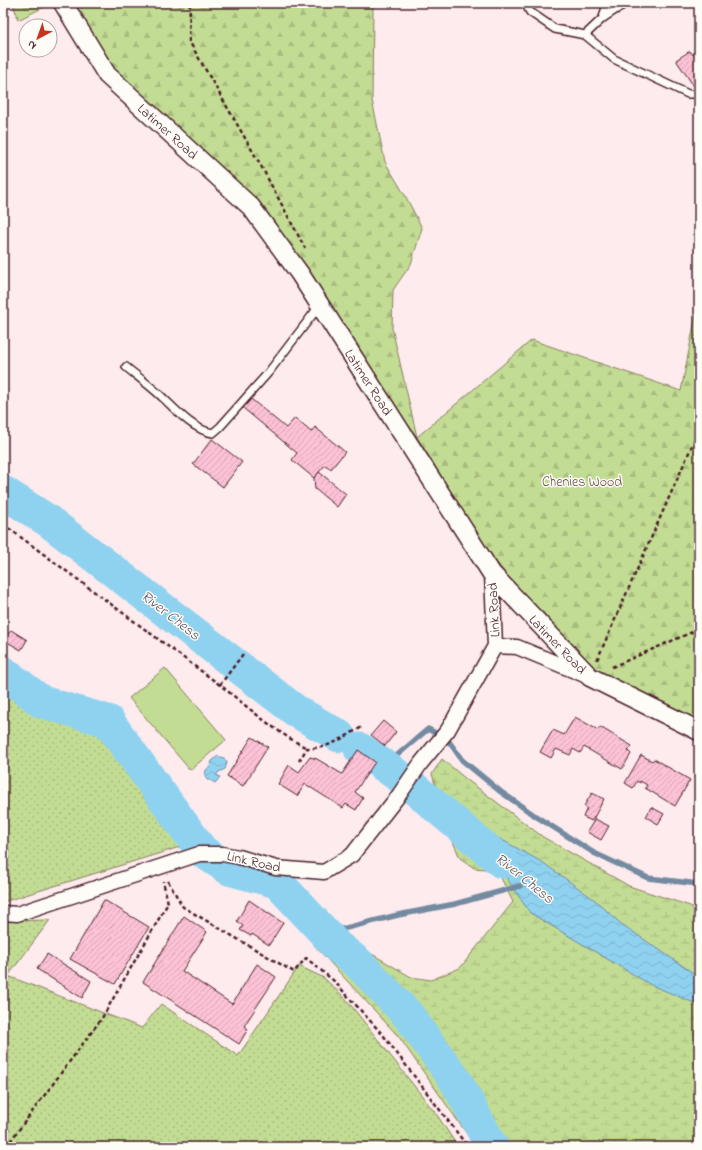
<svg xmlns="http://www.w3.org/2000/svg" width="702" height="1150" font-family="'Indie Flower',sans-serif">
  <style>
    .grass { fill: url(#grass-dots); stroke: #867e5f }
    .forest { fill: url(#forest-firs); stroke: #867e5f }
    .wetland { fill: url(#wetland-marsh); stroke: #867e5f }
    .park { fill: #c3dc93; stroke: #867e5f }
    .water { fill: url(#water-waves); stroke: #738aa1 }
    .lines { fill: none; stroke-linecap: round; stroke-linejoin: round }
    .stream { stroke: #738aa1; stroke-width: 5.5 }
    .river { stroke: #8fd2f0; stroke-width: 33 }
    .building { fill: url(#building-hatch); stroke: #4a1f2b }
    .service-casing { stroke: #4a1f2b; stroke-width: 10 }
    .minor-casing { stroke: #4a1f2b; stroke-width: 17 }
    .tertiary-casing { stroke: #4a1f2b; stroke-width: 21 }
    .path { stroke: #4a1f2b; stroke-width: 2.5; stroke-dasharray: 4 3; stroke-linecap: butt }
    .service { stroke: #fdfcf7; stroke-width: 7 }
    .minor { stroke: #fdfcf7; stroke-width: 14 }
    .tertiary { stroke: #fdfcf7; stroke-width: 18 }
    .labels { text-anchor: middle; stroke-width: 3; stroke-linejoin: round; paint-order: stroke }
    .street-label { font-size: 14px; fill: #4a1f2b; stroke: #fdfcf7 }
    .park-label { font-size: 14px; fill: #684e45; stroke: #fdfcf7 }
    .water-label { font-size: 15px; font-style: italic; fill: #5f5566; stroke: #fdfcf7 }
  </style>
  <defs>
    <pattern id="grass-dots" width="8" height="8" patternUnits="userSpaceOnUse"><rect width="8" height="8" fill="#c3dc93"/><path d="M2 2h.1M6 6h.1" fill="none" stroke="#a9bc7f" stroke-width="1.8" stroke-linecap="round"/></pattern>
    <pattern id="forest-firs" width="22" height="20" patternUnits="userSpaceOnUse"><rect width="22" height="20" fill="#c3dc93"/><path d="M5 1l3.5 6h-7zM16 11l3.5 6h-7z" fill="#a9bc7f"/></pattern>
    <pattern id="wetland-marsh" width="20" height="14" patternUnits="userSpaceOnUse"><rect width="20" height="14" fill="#c3dc93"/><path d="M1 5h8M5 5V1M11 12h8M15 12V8" fill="none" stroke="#a9bc7f"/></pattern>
    <pattern id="water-waves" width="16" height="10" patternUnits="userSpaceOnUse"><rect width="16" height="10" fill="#8fd2f0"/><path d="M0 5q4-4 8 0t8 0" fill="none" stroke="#7db4ce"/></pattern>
    <pattern id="building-hatch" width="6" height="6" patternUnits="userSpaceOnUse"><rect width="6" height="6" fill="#fcc2d5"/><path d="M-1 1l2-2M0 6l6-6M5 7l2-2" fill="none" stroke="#daa6b7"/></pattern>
  </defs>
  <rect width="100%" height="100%" fill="#fdebed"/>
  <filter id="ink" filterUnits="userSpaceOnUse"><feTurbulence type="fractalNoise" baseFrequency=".025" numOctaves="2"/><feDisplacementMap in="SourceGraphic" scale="8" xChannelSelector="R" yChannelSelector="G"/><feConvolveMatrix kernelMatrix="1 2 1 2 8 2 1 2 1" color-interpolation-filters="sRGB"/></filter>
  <g filter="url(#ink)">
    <g class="grass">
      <polygon points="3,672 42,702 108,721 196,842 3,902"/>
      <polygon points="50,920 8,976 142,1028 161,1004 238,1056 299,966 324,978 346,999 437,1115 458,1147 3,1147 3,921"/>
    </g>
    <g class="forest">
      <polygon points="13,3 52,3 18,20"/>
      <polygon points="68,3 373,3 372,100 385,162 406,197 422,228 411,264 393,290 392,328 417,437 532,340 681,391 699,299 699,735 590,677 489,553 417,437 379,386 286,243 110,73"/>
    </g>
    <polygon class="wetland" points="442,759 466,779 543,837 629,886 690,906 699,911 699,1147 476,1147 399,1037 314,945 326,927 411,977 431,980 460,968 513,902 497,870 474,868 460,858 451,837 432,774"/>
    <polygon class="park" points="165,668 226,740 190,770 129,698"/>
    <g class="water">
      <polygon points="218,756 224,758 227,763 225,769 217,773 217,775 220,777 215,783 210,780 207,780 205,776 206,770 210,767 212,761"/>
      <polygon points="471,822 480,825 493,835 542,862 595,900 620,923 699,977 699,1005 651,985 530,913 497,864 465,842"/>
    </g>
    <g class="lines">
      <g class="stream">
        <polyline points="356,746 369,742 381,752 395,757 428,729 448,740 462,760 501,792 537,817 594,853 648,878 699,884"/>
        <polyline points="338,947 338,930 398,915 455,904 520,886"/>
      </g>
      <g class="river">
        <polyline points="3,492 47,520 296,711 339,736"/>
        <polyline points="3,672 42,702 108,721 202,851 229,869 277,882 338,947 358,963 408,1015 456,1081 492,1147"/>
        <polyline points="360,749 403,779 502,862"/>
      </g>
    </g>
    <g class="building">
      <polygon points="690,51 693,55 699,51 699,85 695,88 676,60"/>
      <polygon points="251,399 286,428 295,418 311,432 315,427 345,452 331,469 325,465 314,478 292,460 297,453 243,408"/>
      <polygon points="212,439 242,462 223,487 193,464"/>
      <polygon points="319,472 346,494 337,507 315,489 314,478"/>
      <polygon points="11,630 27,640 21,650 4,640"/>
      <polygon points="575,717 598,730 600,727 632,746 628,751 631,754 622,769 584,747 580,753 573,749 570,755 556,749 551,758 540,752 553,730 564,735"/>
      <polygon points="383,721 396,732 385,746 371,735"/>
      <polygon points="252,737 268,747 243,786 227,776"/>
      <polygon points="358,750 375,762 355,792 363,798 356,810 346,804 343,808 305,784 297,796 278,784 289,765 299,772 310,757 317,759 342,774"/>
      <polygon points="641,755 652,761 654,759 690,780 675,806 645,788 647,785 640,781 640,783 637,781 633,788 625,783"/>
      <polygon points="592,793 604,799 592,821 583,817 587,808 584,806"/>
      <polygon points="651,807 664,814 658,824 646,817"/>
      <polygon points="595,819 609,826 601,840 587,832"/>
      <polygon points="104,900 149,927 115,984 70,959"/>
      <polygon points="249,900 283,923 269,945 252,934 251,936 240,930 243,926 237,921"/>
      <polygon points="184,916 207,932 182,971 232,1004 257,964 276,977 244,1026 248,1029 239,1044 143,982"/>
      <polygon points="47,954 91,981 82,998 37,969"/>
    </g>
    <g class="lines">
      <defs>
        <g id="service">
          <polyline points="525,3 530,12 555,29 585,35 614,59 688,94 699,94"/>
          <polyline points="603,18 626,3"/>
          <polyline points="585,35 603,18 607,3"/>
          <path d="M126 367C137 376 149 385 160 395 174 408 193 430 213 433L220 427 268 373 320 305"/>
        </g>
        <g id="minor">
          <polyline points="495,646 517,647 587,676"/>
          <polyline points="3,913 17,914 199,854 222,854 239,857 276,868 324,872 352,855 399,795 421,763 448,730 495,646 492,574"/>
        </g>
        <polyline id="tertiary" points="63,3 107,75 251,207 300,274 492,574 590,677 699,731"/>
      </defs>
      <use href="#service" class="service-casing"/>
      <use href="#minor" class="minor-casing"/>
      <use href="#tertiary" class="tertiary-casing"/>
      <g class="path">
        <polyline points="190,3 189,41 260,164 305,248"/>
        <polyline points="3,524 220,685"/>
        <path d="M243 654 220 685C248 707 275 732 307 748"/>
        <polyline points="597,660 699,430"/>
        <polyline points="612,667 699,629"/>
        <path d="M299 761 307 748C328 750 345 736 362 727"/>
        <polyline points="168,881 183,907 294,972 306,958 334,981 383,1035 468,1147"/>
        <polyline points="6,1147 102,1018 168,903 163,881"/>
      </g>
      <use href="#service" class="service"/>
      <use href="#minor" class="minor"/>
      <use href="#tertiary" class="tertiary"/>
    </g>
  </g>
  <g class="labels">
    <g class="street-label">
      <text transform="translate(168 131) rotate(42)" y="5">Latimer Road</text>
      <text transform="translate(369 382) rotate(57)" y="5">Latimer Road</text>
      <text transform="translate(493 610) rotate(-93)" y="5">Link Road</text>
      <text transform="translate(558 644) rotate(46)" y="5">Latimer Road</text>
      <text transform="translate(254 861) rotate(13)" y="5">Link Road</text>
    </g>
    <g class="park-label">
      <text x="582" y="486">Chenies Wood</text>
    </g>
    <g class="water-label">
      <text transform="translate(171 615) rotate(38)" y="5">River Chess</text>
      <text transform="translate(525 878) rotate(39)" y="5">River Chess</text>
    </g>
  </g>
  <rect width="702" height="1150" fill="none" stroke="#fdfcf7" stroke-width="16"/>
  <rect x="8" y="8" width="686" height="1134" fill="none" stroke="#4a1f2b" stroke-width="1.5" filter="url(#ink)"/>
  <g transform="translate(38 38) rotate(221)"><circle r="19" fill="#fdfcf7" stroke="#b5a4a5"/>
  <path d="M0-3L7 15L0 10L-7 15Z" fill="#c8321e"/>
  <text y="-6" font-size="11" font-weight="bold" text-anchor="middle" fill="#4a1f2b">N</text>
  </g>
</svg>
